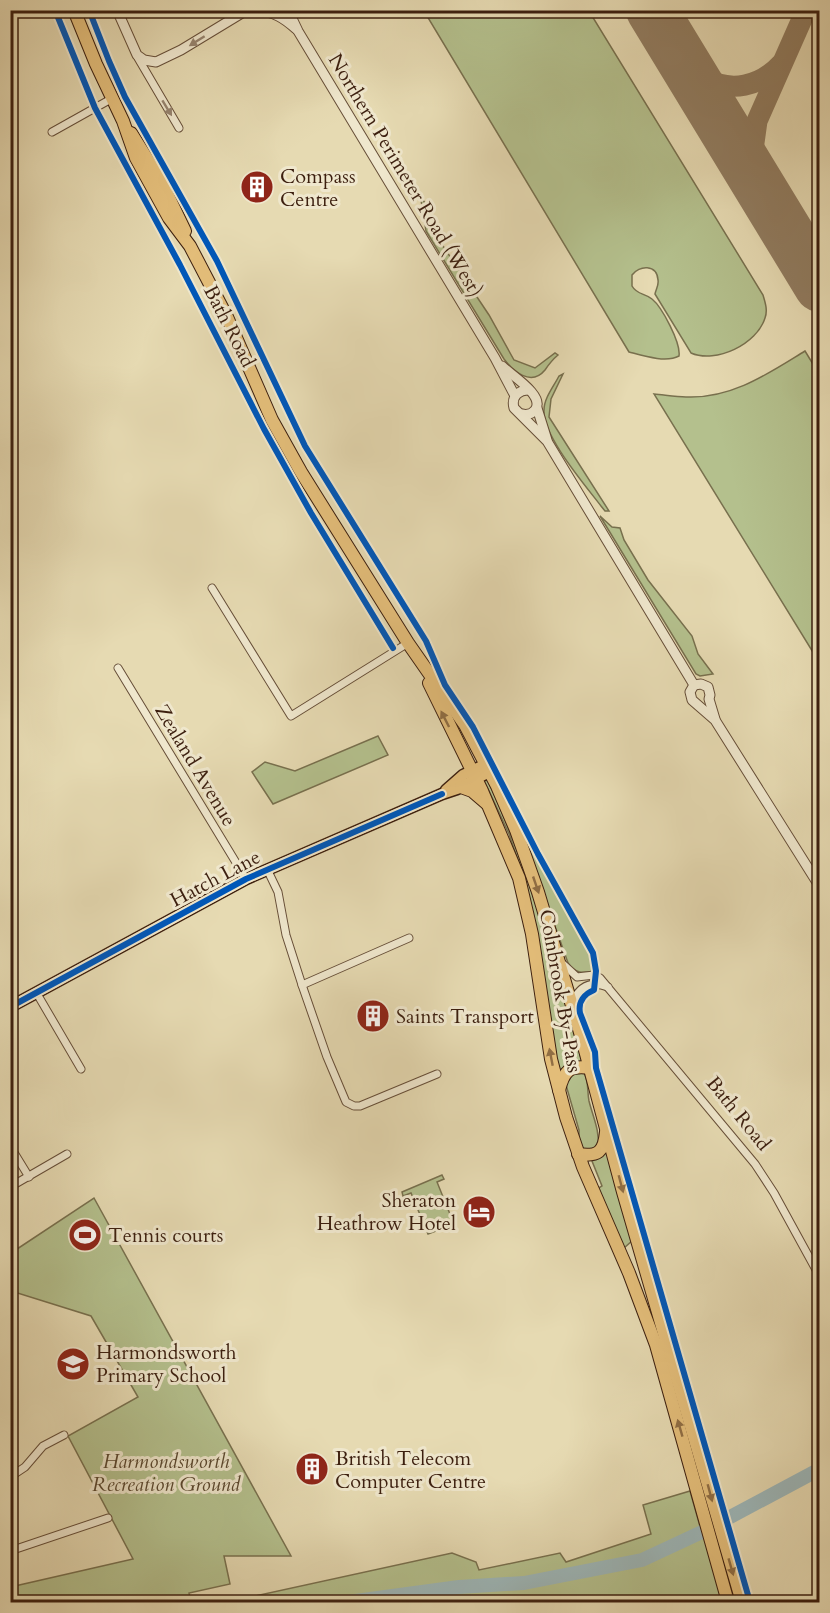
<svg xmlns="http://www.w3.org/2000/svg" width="830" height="1613" font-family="Cardo,serif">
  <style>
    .green { fill: #b4c08d; stroke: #78704e; stroke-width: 1.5 }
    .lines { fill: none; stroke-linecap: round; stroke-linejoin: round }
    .river { stroke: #9db7b9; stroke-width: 14 }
    .taxiway { stroke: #917c60; stroke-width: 21 }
    .runway { stroke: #917c60; stroke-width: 52 }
    .minor-casing { stroke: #664e38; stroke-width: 9 }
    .tertiary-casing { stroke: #664e38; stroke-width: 11 }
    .primary-casing { stroke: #3c1f0f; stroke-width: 13 }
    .trunk-casing { stroke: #3c1f0f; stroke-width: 14 }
    .minor { stroke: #efe7cd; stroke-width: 7 }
    .tertiary { stroke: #efe7cd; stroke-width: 9 }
    .primary { stroke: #e3bd79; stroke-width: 10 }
    .trunk { stroke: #e3bd79; stroke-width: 12 }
    .cycleway-casing { stroke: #efe7cd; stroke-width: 10 }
    .cycleway { stroke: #0057b8; stroke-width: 6 }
    .oneway { fill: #96836e }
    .oneway2 { fill: #906e44 }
    .labels { text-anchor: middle; stroke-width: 6; stroke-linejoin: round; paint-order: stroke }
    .street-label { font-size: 20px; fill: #3c1f0f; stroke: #efe7cd }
    .poi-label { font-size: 20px; fill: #3c1f0f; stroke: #efe7cd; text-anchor: start }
    .park-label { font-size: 20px; font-style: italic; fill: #5a472e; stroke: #efe7cd }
  </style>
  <rect width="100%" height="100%" fill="#e6dab2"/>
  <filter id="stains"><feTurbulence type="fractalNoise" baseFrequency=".00333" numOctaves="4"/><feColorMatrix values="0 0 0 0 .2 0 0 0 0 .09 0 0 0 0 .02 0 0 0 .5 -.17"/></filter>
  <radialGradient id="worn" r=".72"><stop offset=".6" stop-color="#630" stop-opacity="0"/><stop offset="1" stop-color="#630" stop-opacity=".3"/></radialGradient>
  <g class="green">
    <path d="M424 11H589L763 295C765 302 768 310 765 318 757 344 716 364 691 353L655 294C656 289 659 285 658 280 657 264 639 265 632 275V286C637 295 645 293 652 299 662 307 681 343 679 356 666 363 644 356 629 352Z"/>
    <path d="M421 200H423L429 209 430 221 441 243 489 315 514 360 535 368 555 353 558 355C552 360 549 364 545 370 531 387 513 371 504 359L426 231Z"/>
    <path d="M805 351 819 374V662L654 394C665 395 676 397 686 397 732 399 769 373 805 351Z"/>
    <path d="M563 374 551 399 549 417 609 511H605L601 506C585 485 542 435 544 410 544 398 554 386 559 376Z"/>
    <polygon points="600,516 612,527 620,528 624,540 648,580 692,636 698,654 713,674 700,676 696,674"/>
    <polygon points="378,736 388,755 273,804 252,772 265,762 295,771"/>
    <path d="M483 778 488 781C530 871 555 966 582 1062L559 1073 519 863 509 834Z"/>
    <path d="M519 824 550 884 590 951 595 971C583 973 575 974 568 963Z"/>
    <path d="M584 1073C589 1082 587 1091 589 1101 593 1117 600 1131 598 1147L585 1151 579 1143V1130L566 1085 570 1074Z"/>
    <polygon points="607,1149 633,1240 624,1248 597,1189 602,1186 592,1161 601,1156"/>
    <polygon points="442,1175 444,1179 437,1182 454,1224 428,1234 411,1193 403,1196 402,1192"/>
    <polygon points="94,1198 291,1556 224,1556 230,1584 189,1593 191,1602 11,1602 11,1589 15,1586 133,1559 68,1436 138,1397 91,1316 11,1291 11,1253"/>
    <polygon points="690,1491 701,1530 641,1557 523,1580 459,1584 331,1602 228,1602 452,1553 476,1562 479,1570 560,1553 566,1562 651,1534 643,1505"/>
    <polygon points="702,1532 727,1602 348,1602 459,1587 524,1583 642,1560"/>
  </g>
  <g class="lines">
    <polyline class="river" points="348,1602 459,1587 524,1583 642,1560 702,1532 820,1469"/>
    <g class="taxiway">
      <path d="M682 59C689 65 696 72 704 77 730 94 761 86 781 64"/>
      <polyline points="762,191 753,150 757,121 806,10"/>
      <polyline points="795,245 820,261"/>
    </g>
    <polyline class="runway" points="652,10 820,286"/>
    <defs>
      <g id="minor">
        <polyline points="138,58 179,128"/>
        <polyline points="52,132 111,99"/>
        <polyline points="212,588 291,716 408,643"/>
        <polyline points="118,668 246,879"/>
        <polyline points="267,869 278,892 286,935 302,985 327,1057 346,1102 354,1106 360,1106 437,1074"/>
        <polyline points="563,964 577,977 594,975 600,978 755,1164 774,1193 820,1277"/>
        <polyline points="302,985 409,938"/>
        <polyline points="36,992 81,1069"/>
        <path d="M572 1002C580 986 591 980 608 987"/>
        <polyline points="10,1146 29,1177"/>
        <polyline points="10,1187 67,1154"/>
        <polyline points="10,1477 25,1467 43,1446 64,1435"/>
        <polyline points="10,1551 108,1518"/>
      </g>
      <g id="tertiary">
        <polyline points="117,10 137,55 144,60 156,62 181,50 247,10"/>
        <path d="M257 10C274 12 284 18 296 29"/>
        <polyline points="288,10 298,31 495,358 515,396"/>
        <path d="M502 366C511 375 546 396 535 410 532 414 527 415 522 414"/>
        <path d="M529 390C518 390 511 397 514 408L547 441 694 685"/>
        <polyline points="537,408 547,440"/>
        <polyline points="694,685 690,692 692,700 715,720 820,887"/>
        <polyline points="694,685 701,684 708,687 710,695 709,699 715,719"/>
      </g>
      <g id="primary">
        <polyline points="446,790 463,775 486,764"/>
        <polyline points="10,1007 246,879 442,794 457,789 489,772"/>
      </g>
      <g id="trunk">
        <polyline points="74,10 96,64 123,121 136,158 169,218 190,246 227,317 272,420 301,472 408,643 465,725 497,786 516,830 538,892 582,1039 623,1192 742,1602"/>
        <polyline points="131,133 161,181 185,231"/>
        <polyline points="429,683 482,791 519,878 532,934 551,1059 566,1117 583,1167 629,1273 656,1345 728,1602"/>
        <polyline points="461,787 472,791 486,803"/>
        <path d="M559 1090C564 1071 569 1065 590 1068"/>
        <path d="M578 1154C598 1157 604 1152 606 1132"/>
      </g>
    </defs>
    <use href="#minor" class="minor-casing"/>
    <use href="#tertiary" class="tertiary-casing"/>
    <use href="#primary" class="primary-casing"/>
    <use href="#trunk" class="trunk-casing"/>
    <use href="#minor" class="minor"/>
    <use href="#tertiary" class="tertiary"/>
    <use href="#primary" class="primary"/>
    <use href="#trunk" class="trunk"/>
    <defs>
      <g id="cycleway">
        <polyline points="55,10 95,108 180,265 264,429 311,513 393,648"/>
        <path d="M89 10 109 61 125 97 217 261 305 446 426 641 445 685 473 727 538 854 593 953 596 971 594 990C584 994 578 1002 580 1013L595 1052 596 1068 750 1602"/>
        <polyline points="10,1007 246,879 442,794"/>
      </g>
    </defs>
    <use href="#cycleway" class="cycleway-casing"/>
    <use href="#cycleway" class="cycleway"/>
  </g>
  <defs><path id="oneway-solid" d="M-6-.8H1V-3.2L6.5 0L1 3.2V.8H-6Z" transform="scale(1.5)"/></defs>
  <g class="oneway">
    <use href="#oneway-solid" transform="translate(197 41) rotate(148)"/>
    <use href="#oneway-solid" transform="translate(167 108) rotate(59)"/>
  </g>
  <g class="oneway2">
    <use href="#oneway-solid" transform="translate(445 719) rotate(-117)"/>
    <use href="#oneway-solid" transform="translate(536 885) rotate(71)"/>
    <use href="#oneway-solid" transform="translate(551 1057) rotate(-101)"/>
    <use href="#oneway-solid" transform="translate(621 1184) rotate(75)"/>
    <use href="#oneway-solid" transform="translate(680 1428) rotate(-106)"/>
    <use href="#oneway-solid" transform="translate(710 1493) rotate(75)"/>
    <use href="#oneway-solid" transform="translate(731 1567) rotate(74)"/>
  </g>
  <defs>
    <symbol id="building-disc" viewBox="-11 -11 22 22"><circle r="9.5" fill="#8f2418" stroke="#efe7cd"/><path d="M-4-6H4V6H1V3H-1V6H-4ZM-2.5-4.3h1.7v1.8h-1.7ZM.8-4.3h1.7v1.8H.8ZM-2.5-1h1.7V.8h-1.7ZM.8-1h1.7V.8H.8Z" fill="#fff"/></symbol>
    <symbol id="hotel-disc" viewBox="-11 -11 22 22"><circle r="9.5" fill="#8f2418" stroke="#efe7cd"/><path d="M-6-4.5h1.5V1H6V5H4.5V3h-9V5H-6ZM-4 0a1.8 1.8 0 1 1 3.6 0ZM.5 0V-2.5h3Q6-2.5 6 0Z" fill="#fff"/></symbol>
    <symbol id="stadium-disc" viewBox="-11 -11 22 22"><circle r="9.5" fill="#8f2418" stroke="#efe7cd"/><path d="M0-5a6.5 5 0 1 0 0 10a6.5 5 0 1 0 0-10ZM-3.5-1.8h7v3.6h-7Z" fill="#fff"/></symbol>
    <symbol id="school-disc" viewBox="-11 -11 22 22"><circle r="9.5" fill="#8f2418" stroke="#efe7cd"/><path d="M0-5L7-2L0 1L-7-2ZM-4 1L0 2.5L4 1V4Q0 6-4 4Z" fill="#fff"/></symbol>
  </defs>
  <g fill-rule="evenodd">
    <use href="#building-disc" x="238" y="168" width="38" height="38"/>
    <use href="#building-disc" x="354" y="997" width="38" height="38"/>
    <use href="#hotel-disc" x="460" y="1193" width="38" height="38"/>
    <use href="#stadium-disc" x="66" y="1216" width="38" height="38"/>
    <use href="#school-disc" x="54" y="1345" width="38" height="38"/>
    <use href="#building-disc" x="293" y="1450" width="38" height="38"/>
  </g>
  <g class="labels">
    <g class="street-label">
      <text transform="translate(406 175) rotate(59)" y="7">Northern Perimeter Road (West)</text>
      <text transform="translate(230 326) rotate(63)" y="7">Bath Road</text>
      <text transform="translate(196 765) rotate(59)" y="7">Zealand Avenue</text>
      <text transform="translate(215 878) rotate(-28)" y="7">Hatch Lane</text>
      <text transform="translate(561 991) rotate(80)" y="7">Colnbrook By-Pass</text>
      <text transform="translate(739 1113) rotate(51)" y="7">Bath Road</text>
    </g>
    <g class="poi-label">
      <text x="280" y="183">Compass<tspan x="280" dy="23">Centre</tspan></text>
      <text x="396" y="1023">Saints Transport</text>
      <text x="456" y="1207" text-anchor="end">Sheraton<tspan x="456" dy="23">Heathrow Hotel</tspan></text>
      <text x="108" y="1242">Tennis courts</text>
      <text x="96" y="1359">Harmondsworth<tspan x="96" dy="23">Primary School</tspan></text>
      <text x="335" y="1465">British Telecom<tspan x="335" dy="23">Computer Centre</tspan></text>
    </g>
    <g class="park-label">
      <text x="166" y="1468">Harmondsworth<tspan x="166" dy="23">Recreation Ground</tspan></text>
    </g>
  </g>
  <rect width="830" height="1613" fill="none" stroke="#e6dab2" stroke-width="36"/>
  <rect x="12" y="12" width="806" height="1589" fill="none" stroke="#3c1f0f" stroke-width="3"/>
  <rect x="18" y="18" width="794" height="1577" fill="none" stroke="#3c1f0f" stroke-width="1.5"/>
  <rect width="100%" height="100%" filter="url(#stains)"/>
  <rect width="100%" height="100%" fill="url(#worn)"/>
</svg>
